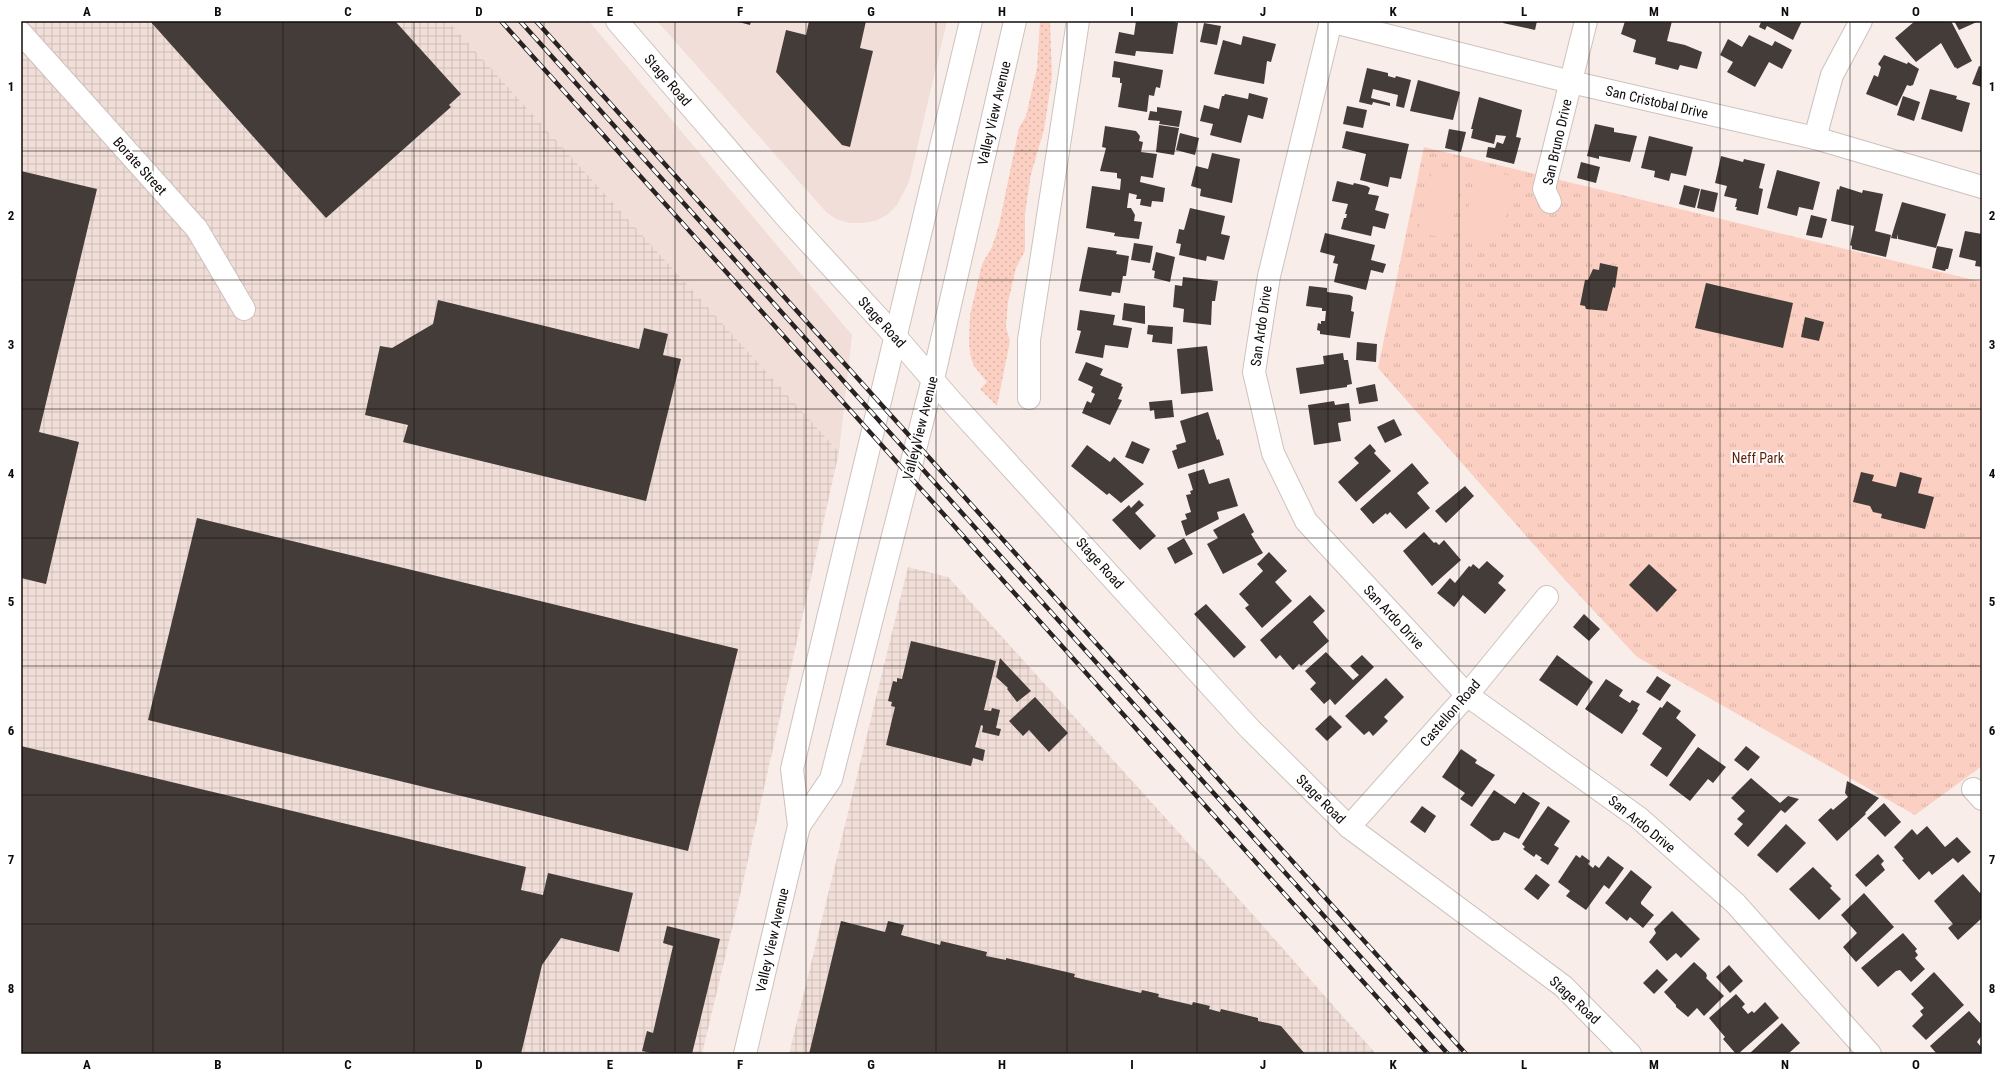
<svg xmlns="http://www.w3.org/2000/svg" width="2003" height="1075" font-family="'Roboto Condensed',sans-serif">
  <style>
    .built { fill: #f1ded8 }
    .industrial { fill: url(#industrial-grid) }
    .grass { fill: url(#grass-dots) }
    .park { fill: url(#park-tufts) }
    .pitch { fill: #fbd0c2 }
    .building { fill: #443c39 }
    .lines { fill: none; stroke-linecap: round; stroke-linejoin: round }
    .minor-casing { stroke: #cdc2be; stroke-width: 24 }
    .major-casing { stroke: #cdc2be; stroke-width: 24 }
    .minor { stroke: #fff; stroke-width: 22 }
    .major { stroke: #fff; stroke-width: 22 }
    .rail-casing { stroke: #282322; stroke-width: 4.5 }
    .rail { stroke: #fff; stroke-width: 3; stroke-dasharray: 9; stroke-linecap: butt }
    .grid { fill: none; stroke: #0f0b0a; stroke-width: 1; stroke-opacity: 0.55 }
    .labels { text-anchor: middle; stroke-width: 4; stroke-linejoin: round; paint-order: stroke }
    .street-label { font-size: 14px; fill: #0f0b0a; stroke: #fff }
    .park-label { font-size: 14px; fill: #5b1f07; stroke: #fff }
    .neatline { fill: none; stroke: #0f0b0a; stroke-width: 1.5 }
    .grid-label { font-size: 13px; text-anchor: middle; font-weight: bold; fill: #0f0b0a }
  </style>
  <defs>
    <pattern id="industrial-grid" width="8" height="8" patternUnits="userSpaceOnUse"><rect width="8" height="8" fill="#f1ded8"/><path d="M0 4h8M4 0v8" fill="none" stroke="#cdbdb8"/></pattern>
    <pattern id="grass-dots" width="8" height="8" patternUnits="userSpaceOnUse"><rect width="8" height="8" fill="#fbd0c2"/><path d="M2 2h.1M6 6h.1" fill="none" stroke="#d6b1a5" stroke-width="1.8" stroke-linecap="round"/></pattern>
    <pattern id="park-tufts" width="24" height="20" patternUnits="userSpaceOnUse"><rect width="24" height="20" fill="#fbd0c2"/><path d="M3 7l-1-3M5 7V3M7 7l1-3M15 17l-1-3M17 17v-4M19 17l1-3" fill="none" stroke="#d6b1a5"/></pattern>
  </defs>
  <rect width="100%" height="100%" fill="#f9edea"/>
  <g class="built">
    <polygon points="448,21 589,21 852,335 839,452"/>
    <polygon points="657,21 947,21 909,182 897,205 887,215 875,221 863,223 849,223 836,219 826,212"/>
  </g>
  <g class="industrial">
    <polygon points="21,21 448,21 839,452 744,878 702,1054 21,1054"/>
    <polygon points="908,567 948,577 1255,917 1376,1054 789,1054"/>
  </g>
  <polygon class="grass" points="1040,21 1050,21 1052,77 1044,130 1031,174 1025,213 1025,251 1016,268 1008,302 1006,327 1010,341 997,406 980,389 987,382 974,366 971,358 969,343 970,315 982,264 992,247 999,225 1019,128 1026,116 1037,68"/>
  <polygon class="park" points="1424,147 1982,282 1982,766 1915,815 1637,657 1565,580 1378,368"/>
  <g class="pitch">
    <polygon points="1433,166 1464,174 1448,239 1418,232"/>
    <polygon points="1478,168 1515,177 1499,243 1462,234"/>
  </g>
  <g class="building">
    <polygon points="150,21 395,21 461,94 449,105 451,107 326,218"/>
    <polygon points="735,21 751,21 750,25"/>
    <polygon points="809,21 866,21 860,48 873,51 850,147 842,145 776,72 786,30 806,35"/>
    <polygon points="1136,21 1169,21 1178,23 1173,54 1136,51 1135,56 1115,53 1119,32 1134,35"/>
    <polygon points="1503,21 1537,21 1535,30 1503,23"/>
    <polygon points="1625,21 1672,21 1667,41 1685,45 1702,52 1697,69 1680,65 1678,70 1655,64 1656,58 1633,52 1636,40 1621,34"/>
    <polygon points="1758,21 1802,21 1793,40 1767,26 1765,30 1759,27 1761,22"/>
    <polygon points="1915,21 1951,21 1972,61 1957,69 1956,67 1955,68 1941,43 1916,62 1895,38"/>
    <polygon points="1954,21 1979,21 1959,30"/>
    <polygon points="1204,23 1221,26 1217,45 1200,42"/>
    <polygon points="1749,35 1772,46 1775,41 1792,50 1782,69 1769,62 1755,87 1727,72 1733,62 1720,55 1728,39 1742,47"/>
    <polygon points="1243,36 1276,44 1271,62 1267,61 1264,84 1214,74 1223,40 1241,45"/>
    <polygon points="1884,55 1907,64 1908,62 1919,69 1913,85 1910,86 1907,85 1897,106 1866,94 1874,75 1878,77 1881,67 1878,64"/>
    <polygon points="1114,61 1163,70 1160,88 1156,87 1154,96 1149,95 1147,112 1118,107 1122,83 1120,83 1120,78 1112,77"/>
    <polygon points="1979,66 1982,67 1982,87 1972,84"/>
    <polygon points="1367,68 1388,73 1388,76 1395,78 1396,76 1411,80 1404,108 1396,106 1398,95 1373,89 1371,98 1390,103 1390,106 1373,102 1372,105 1359,102"/>
    <polygon points="1418,80 1460,92 1453,120 1410,111"/>
    <polygon points="1930,89 1957,96 1956,99 1970,103 1962,132 1921,119"/>
    <polygon points="1249,93 1268,98 1263,119 1248,115 1241,143 1210,135 1213,124 1200,121 1204,105 1219,109 1222,96 1224,96 1225,94 1248,99"/>
    <polygon points="1903,96 1920,102 1914,121 1897,115"/>
    <polygon points="1479,97 1522,110 1516,137 1521,138 1514,164 1486,157 1488,147 1495,148 1497,142 1503,144 1506,136 1496,135 1494,144 1471,138 1473,129 1471,129"/>
    <polygon points="1347,106 1367,110 1363,128 1343,124"/>
    <polygon points="1157,107 1182,111 1179,127 1159,124 1160,121 1148,120 1150,111 1157,112"/>
    <polygon points="1595,124 1614,128 1614,132 1637,136 1630,162 1599,156 1599,159 1587,156"/>
    <polygon points="1159,125 1179,128 1174,155 1156,152"/>
    <polygon points="1105,126 1136,131 1140,136 1139,141 1143,142 1141,152 1157,154 1153,178 1141,176 1140,182 1165,188 1163,202 1152,201 1151,207 1140,205 1141,199 1136,199 1137,195 1129,193 1127,208 1131,208 1135,215 1134,221 1142,222 1139,239 1114,236 1115,233 1086,228 1092,186 1120,190 1121,179 1117,178 1117,173 1100,171 1106,148 1102,147"/>
    <polygon points="1449,129 1466,132 1461,152 1445,148"/>
    <polygon points="1346,131 1409,144 1401,179 1390,177 1388,187 1360,180 1366,154 1342,148"/>
    <polygon points="1180,133 1199,138 1195,155 1176,150"/>
    <polygon points="1649,136 1693,147 1686,176 1671,173 1669,181 1654,177 1655,171 1641,168"/>
    <polygon points="1212,153 1240,159 1232,203 1200,196 1201,189 1191,186 1196,166 1208,169"/>
    <polygon points="1721,156 1743,162 1744,159 1765,164 1759,188 1763,189 1758,215 1736,210 1737,207 1735,207 1737,199 1724,196 1727,186 1715,183"/>
    <polygon points="1581,162 1600,167 1596,183 1577,178"/>
    <polygon points="1777,170 1820,182 1813,210 1799,207 1797,216 1767,208"/>
    <polygon points="21,171 97,189 39,432 79,442 46,584 21,578"/>
    <polygon points="1337,181 1353,185 1354,183 1367,186 1370,188 1368,194 1379,196 1375,210 1389,214 1385,229 1373,226 1371,236 1341,229 1344,218 1346,218 1347,214 1345,214 1348,204 1332,201"/>
    <polygon points="1684,185 1700,189 1695,208 1679,204"/>
    <polygon points="1840,186 1862,193 1863,190 1883,194 1875,231 1891,235 1886,257 1852,249 1852,246 1850,245 1854,226 1831,221 1837,189 1839,190"/>
    <polygon points="1701,189 1718,193 1714,212 1697,208"/>
    <polygon points="1902,202 1946,214 1936,248 1898,239 1898,234 1897,239 1891,238"/>
    <polygon points="1190,208 1225,216 1221,234 1230,236 1224,260 1207,256 1206,261 1179,255 1181,244 1176,243 1179,229 1184,230"/>
    <polygon points="1811,215 1827,219 1822,238 1806,235"/>
    <polygon points="1965,231 1982,234 1982,267 1975,266 1976,261 1959,257"/>
    <polygon points="1325,233 1375,245 1371,260 1386,264 1383,273 1371,270 1366,290 1334,282 1338,264 1333,263 1335,256 1320,252"/>
    <polygon points="1134,243 1153,246 1150,263 1131,260"/>
    <polygon points="1937,246 1953,249 1948,269 1946,269 1945,271 1932,268"/>
    <polygon points="1088,247 1117,251 1116,254 1129,256 1126,276 1123,276 1120,293 1112,292 1111,296 1079,291"/>
    <polygon points="1156,252 1175,257 1170,282 1154,278 1155,271 1152,270"/>
    <polygon points="1600,263 1618,267 1615,288 1613,287 1607,311 1586,309 1585,306 1580,305 1585,280 1588,280 1593,269 1599,270"/>
    <polygon points="1183,277 1218,281 1215,301 1212,301 1211,325 1183,322 1184,309 1173,307 1175,285 1182,286"/>
    <polygon points="1706,283 1793,303 1783,348 1695,328"/>
    <polygon points="1309,286 1327,288 1327,292 1350,295 1353,297 1351,311 1354,312 1350,338 1320,334 1320,331 1317,330 1318,323 1321,324 1321,321 1325,321 1326,311 1322,311 1322,308 1306,306"/>
    <polygon points="438,300 639,349 644,328 668,334 663,355 681,359 646,501 403,442 408,425 365,415 380,346 392,348 433,324"/>
    <polygon points="1124,303 1145,306 1145,324 1122,320"/>
    <polygon points="1080,310 1115,315 1113,325 1132,328 1128,348 1105,345 1103,358 1075,353 1081,331 1077,330"/>
    <polygon points="1805,317 1824,322 1819,341 1801,337"/>
    <polygon points="1148,325 1173,327 1172,344 1152,342 1153,335 1147,334"/>
    <polygon points="1357,342 1377,344 1376,362 1356,360"/>
    <polygon points="1207,346 1213,391 1181,394 1177,349"/>
    <polygon points="1343,353 1344,360 1348,360 1352,384 1347,385 1347,387 1300,394 1296,368 1324,364 1323,356"/>
    <polygon points="1086,362 1103,369 1100,375 1122,384 1121,386 1123,387 1118,399 1122,400 1110,425 1082,413 1087,401 1091,403 1095,394 1091,392 1093,387 1078,380"/>
    <polygon points="1375,384 1378,401 1359,404 1356,388"/>
    <polygon points="1172,400 1174,417 1155,419 1154,410 1150,411 1149,402"/>
    <polygon points="1334,401 1335,405 1349,403 1351,421 1338,423 1341,441 1314,445 1308,405"/>
    <polygon points="1208,412 1217,440 1219,439 1224,455 1178,469 1172,451 1177,449 1176,445 1186,442 1180,421"/>
    <polygon points="1394,419 1402,435 1385,443 1377,427"/>
    <polygon points="1132,441 1150,449 1143,464 1125,457"/>
    <polygon points="1370,444 1376,451 1374,453 1391,471 1356,502 1338,482 1359,463 1354,458"/>
    <polygon points="1087,445 1110,462 1114,457 1144,484 1121,503 1109,493 1107,495 1071,466"/>
    <polygon points="1412,463 1429,483 1417,493 1430,508 1406,529 1390,512 1387,515 1386,513 1373,524 1360,509"/>
    <polygon points="1204,469 1209,484 1229,478 1238,506 1217,512 1219,519 1186,536 1181,521 1187,519 1185,514 1191,512 1186,495 1191,494 1190,491 1193,490 1188,474"/>
    <polygon points="1861,472 1874,475 1872,481 1896,487 1900,472 1922,478 1918,493 1934,497 1925,529 1881,518 1882,514 1873,512 1870,506 1853,502"/>
    <polygon points="1465,486 1474,496 1446,523 1435,511"/>
    <polygon points="1139,500 1144,505 1135,513 1156,536 1140,550 1112,520 1129,505 1131,508"/>
    <polygon points="1244,513 1254,532 1251,534 1263,553 1223,574 1207,544 1218,538 1213,530"/>
    <polygon points="197,518 738,649 688,851 148,720"/>
    <polygon points="1424,532 1434,543 1436,542 1439,545 1444,540 1461,560 1432,586 1403,551"/>
    <polygon points="1184,538 1193,554 1175,564 1167,548"/>
    <polygon points="1269,552 1287,571 1275,582 1292,601 1262,628 1245,608 1249,605 1239,594 1263,571 1257,564"/>
    <polygon points="1487,561 1504,576 1498,583 1506,590 1485,614 1463,595 1454,607 1437,593 1450,578 1455,583 1469,566 1471,567 1473,564 1479,569"/>
    <polygon points="1649,564 1677,590 1657,612 1629,585"/>
    <polygon points="1310,595 1325,611 1313,622 1329,641 1301,666 1299,664 1293,670 1280,655 1276,659 1260,640"/>
    <polygon points="1206,604 1246,647 1234,658 1194,614"/>
    <polygon points="1584,614 1600,629 1589,641 1573,627"/>
    <polygon points="911,641 996,661 984,710 991,711 992,708 1000,710 996,728 1001,729 999,736 982,732 983,726 981,725 975,747 985,750 983,761 973,758 971,766 886,745 895,707 891,706 892,702 888,701 893,681 897,682 897,678 902,679"/>
    <polygon points="1326,652 1353,680 1359,675 1350,666 1362,655 1374,667 1335,705 1330,699 1324,704 1310,689 1316,683 1305,671"/>
    <polygon points="1557,655 1593,682 1577,706 1539,680"/>
    <polygon points="1000,658 1031,691 1017,702 1007,689 1008,688 996,677"/>
    <polygon points="1657,676 1671,685 1660,701 1646,692"/>
    <polygon points="1386,678 1404,697 1384,717 1388,721 1373,736 1369,731 1364,735 1345,716"/>
    <polygon points="1606,679 1623,690 1619,696 1630,703 1632,700 1640,704 1637,709 1638,710 1622,734 1585,709"/>
    <polygon points="1035,697 1068,733 1049,752 1029,730 1023,736 1009,721"/>
    <polygon points="1667,701 1681,711 1676,718 1696,735 1667,777 1650,765 1662,748 1642,734 1660,707 1662,708"/>
    <polygon points="1330,715 1342,727 1327,741 1315,729"/>
    <polygon points="21,746 526,867 521,890 543,895 548,873 633,893 619,952 561,938 542,965 521,1054 21,1054"/>
    <polygon points="1746,746 1760,757 1748,771 1734,760"/>
    <polygon points="1698,747 1726,767 1713,783 1708,779 1690,801 1669,785"/>
    <polygon points="1461,749 1477,760 1475,763 1495,775 1472,807 1460,799 1465,793 1442,777"/>
    <polygon points="1751,778 1780,803 1788,796 1799,799 1785,813 1781,810 1748,847 1734,834 1743,824 1737,819 1745,811 1731,798"/>
    <polygon points="1847,781 1879,798 1865,813 1866,814 1837,841 1818,820 1831,808 1833,810 1848,797 1845,793"/>
    <polygon points="1494,790 1515,804 1523,792 1540,803 1519,839 1504,832 1499,840 1492,841 1470,825"/>
    <polygon points="1884,803 1901,822 1885,837 1867,818"/>
    <polygon points="1422,806 1436,816 1425,833 1410,822"/>
    <polygon points="1548,806 1570,821 1554,845 1559,848 1548,865 1540,860 1542,858 1536,854 1534,857 1523,849 1525,847 1522,844"/>
    <polygon points="1786,824 1806,843 1777,873 1757,855"/>
    <polygon points="1927,826 1945,847 1957,837 1971,852 1958,863 1953,858 1932,875 1929,871 1919,880 1902,860 1904,859 1894,847 1912,829 1917,835"/>
    <polygon points="1878,854 1884,861 1881,864 1885,870 1866,887 1855,875"/>
    <polygon points="1576,855 1580,858 1582,855 1590,861 1588,864 1593,868 1595,865 1599,868 1608,856 1624,868 1609,889 1604,885 1586,910 1566,896 1570,891 1558,882"/>
    <polygon points="1813,867 1832,886 1830,888 1841,899 1819,920 1789,889"/>
    <polygon points="1631,870 1652,887 1641,902 1641,904 1654,915 1643,928 1630,917 1627,921 1605,903"/>
    <polygon points="1536,874 1550,885 1538,900 1524,889"/>
    <polygon points="1963,874 1980,893 1982,891 1982,918 1958,940 1948,928 1953,924 1934,901"/>
    <polygon points="1864,893 1894,927 1856,962 1843,947 1857,933 1841,915"/>
    <polygon points="1672,911 1700,939 1681,958 1676,953 1667,961 1649,942 1656,933 1654,929"/>
    <polygon points="841,921 885,932 888,921 904,925 901,935 940,945 941,941 987,952 986,956 1006,960 1006,958 1075,974 1074,977 1141,993 1142,990 1159,994 1158,997 1192,1005 1193,1002 1210,1006 1209,1009 1220,1012 1221,1009 1258,1018 1258,1021 1281,1026 1305,1054 809,1054"/>
    <polygon points="667,926 720,939 692,1054 655,1054 642,1051 647,1031 653,1033 673,946 663,943"/>
    <polygon points="1903,933 1917,949 1915,951 1918,955 1915,958 1925,969 1911,982 1900,970 1896,971 1878,987 1861,968"/>
    <polygon points="1694,962 1706,973 1707,976 1706,978 1724,996 1704,1016 1697,1008 1688,1017 1676,1007 1676,1005 1664,992"/>
    <polygon points="1729,965 1743,981 1730,993 1716,977"/>
    <polygon points="1657,969 1668,980 1654,994 1643,983"/>
    <polygon points="1934,972 1964,1005 1926,1040 1912,1026 1923,1015 1920,1011 1924,1008 1911,994"/>
    <polygon points="1736,994 1745,1004 1742,1007 1748,1014 1752,1011 1754,1013 1765,1002 1779,1018 1738,1054 1736,1054 1723,1039 1725,1037 1709,1018"/>
    <polygon points="1969,1011 1982,1025 1982,1035 1977,1042 1982,1048 1982,1054 1937,1054 1930,1046"/>
    <polygon points="1782,1023 1800,1043 1788,1054 1749,1054"/>
  </g>
  <g class="lines">
    <defs>
      <g id="minor">
        <polyline points="617,21 786,217 895,336"/>
        <polyline points="1330,21 1571,82 1815,138 1982,187"/>
        <polyline points="1331,21 1269,276 1254,372 1273,453 1306,521 1467,695 1639,818 1735,903 1870,1054"/>
        <polyline points="21,33 197,229 244,309"/>
        <polyline points="1815,138 1832,75 1861,21"/>
        <polyline points="1550,202 1544,189 1586,21"/>
        <polyline points="1029,398 1029,340 1078,21"/>
        <polyline points="1973,789 1982,799"/>
        <polyline points="1349,827 1467,695 1547,597"/>
      </g>
      <g id="major">
        <polyline points="895,336 952,402 1250,729 1349,827 1563,986 1630,1054"/>
        <polyline points="799,826 831,779 933,379 1015,21"/>
        <polyline points="745,1054 799,826 792,769 971,21"/>
      </g>
    </defs>
    <use href="#minor" class="minor-casing"/>
    <use href="#major" class="major-casing"/>
    <use href="#minor" class="minor"/>
    <use href="#major" class="major"/>
    <defs>
      <g id="rail">
        <polyline points="501,21 1428,1054"/>
        <polyline points="520,21 1448,1054"/>
        <polyline points="536,21 1466,1054"/>
      </g>
    </defs>
    <use href="#rail" class="rail-casing"/>
    <use href="#rail" class="rail"/>
  </g>
  <path class="grid" d="M153 21V1054M283 21V1054M414 21V1054M544 21V1054M675 21V1054M806 21V1054M936 21V1054M1067 21V1054M1197 21V1054M1328 21V1054M1459 21V1054M1589 21V1054M1720 21V1054M1850 21V1054M21 151H1982M21 280H1982M21 409H1982M21 538H1982M21 666H1982M21 795H1982M21 924H1982"/>
  <g class="labels">
    <g class="street-label">
      <text transform="translate(668 80) rotate(49)" y="5">Stage Road</text>
      <text transform="translate(1657 102) rotate(13)" y="5">San Cristobal Drive</text>
      <text transform="translate(994 113) rotate(-77)" y="5">Valley View Avenue</text>
      <text transform="translate(1557 142) rotate(-77)" y="5">San Bruno Drive</text>
      <text transform="translate(140 166) rotate(48)" y="5">Borate Street</text>
      <text transform="translate(882 322) rotate(48)" y="5">Stage Road</text>
      <text transform="translate(1261 326) rotate(-82)" y="5">San Ardo Drive</text>
      <text transform="translate(920 428) rotate(-76)" y="5">Valley View Avenue</text>
      <text transform="translate(1100 563) rotate(48)" y="5">Stage Road</text>
      <text transform="translate(1394 617) rotate(47)" y="5">San Ardo Drive</text>
      <text transform="translate(1450 713) rotate(-49)" y="5">Castellon Road</text>
      <text transform="translate(1321 799) rotate(45)" y="5">Stage Road</text>
      <text transform="translate(1642 824) rotate(39)" y="5">San Ardo Drive</text>
      <text transform="translate(772 940) rotate(-77)" y="5">Valley View Avenue</text>
      <text transform="translate(1575 1000) rotate(43)" y="5">Stage Road</text>
    </g>
    <g class="park-label">
      <text x="1758" y="463">Neff Park</text>
    </g>
  </g>
  <rect width="2003" height="1075" fill="none" stroke="#ffffff" stroke-width="44"/>
  <rect x="22" y="22" width="1959" height="1031" class="neatline"/>
  <g class="grid-label">
    <text x="87" y="16">A</text>
    <text x="218" y="16">B</text>
    <text x="348" y="16">C</text>
    <text x="479" y="16">D</text>
    <text x="610" y="16">E</text>
    <text x="740" y="16">F</text>
    <text x="871" y="16">G</text>
    <text x="1002" y="16">H</text>
    <text x="1132" y="16">I</text>
    <text x="1263" y="16">J</text>
    <text x="1393" y="16">K</text>
    <text x="1524" y="16">L</text>
    <text x="1654" y="16">M</text>
    <text x="1785" y="16">N</text>
    <text x="1916" y="16">O</text>
    <text x="11" y="91">1</text>
    <text x="1992" y="91">1</text>
    <text x="11" y="220">2</text>
    <text x="1992" y="220">2</text>
    <text x="11" y="349">3</text>
    <text x="1992" y="349">3</text>
    <text x="11" y="478">4</text>
    <text x="1992" y="478">4</text>
    <text x="11" y="606">5</text>
    <text x="1992" y="606">5</text>
    <text x="11" y="735">6</text>
    <text x="1992" y="735">6</text>
    <text x="11" y="864">7</text>
    <text x="1992" y="864">7</text>
    <text x="11" y="993">8</text>
    <text x="1992" y="993">8</text>
    <text x="87" y="1069">A</text>
    <text x="218" y="1069">B</text>
    <text x="348" y="1069">C</text>
    <text x="479" y="1069">D</text>
    <text x="610" y="1069">E</text>
    <text x="740" y="1069">F</text>
    <text x="871" y="1069">G</text>
    <text x="1002" y="1069">H</text>
    <text x="1132" y="1069">I</text>
    <text x="1263" y="1069">J</text>
    <text x="1393" y="1069">K</text>
    <text x="1524" y="1069">L</text>
    <text x="1654" y="1069">M</text>
    <text x="1785" y="1069">N</text>
    <text x="1916" y="1069">O</text>
  </g>
</svg>
